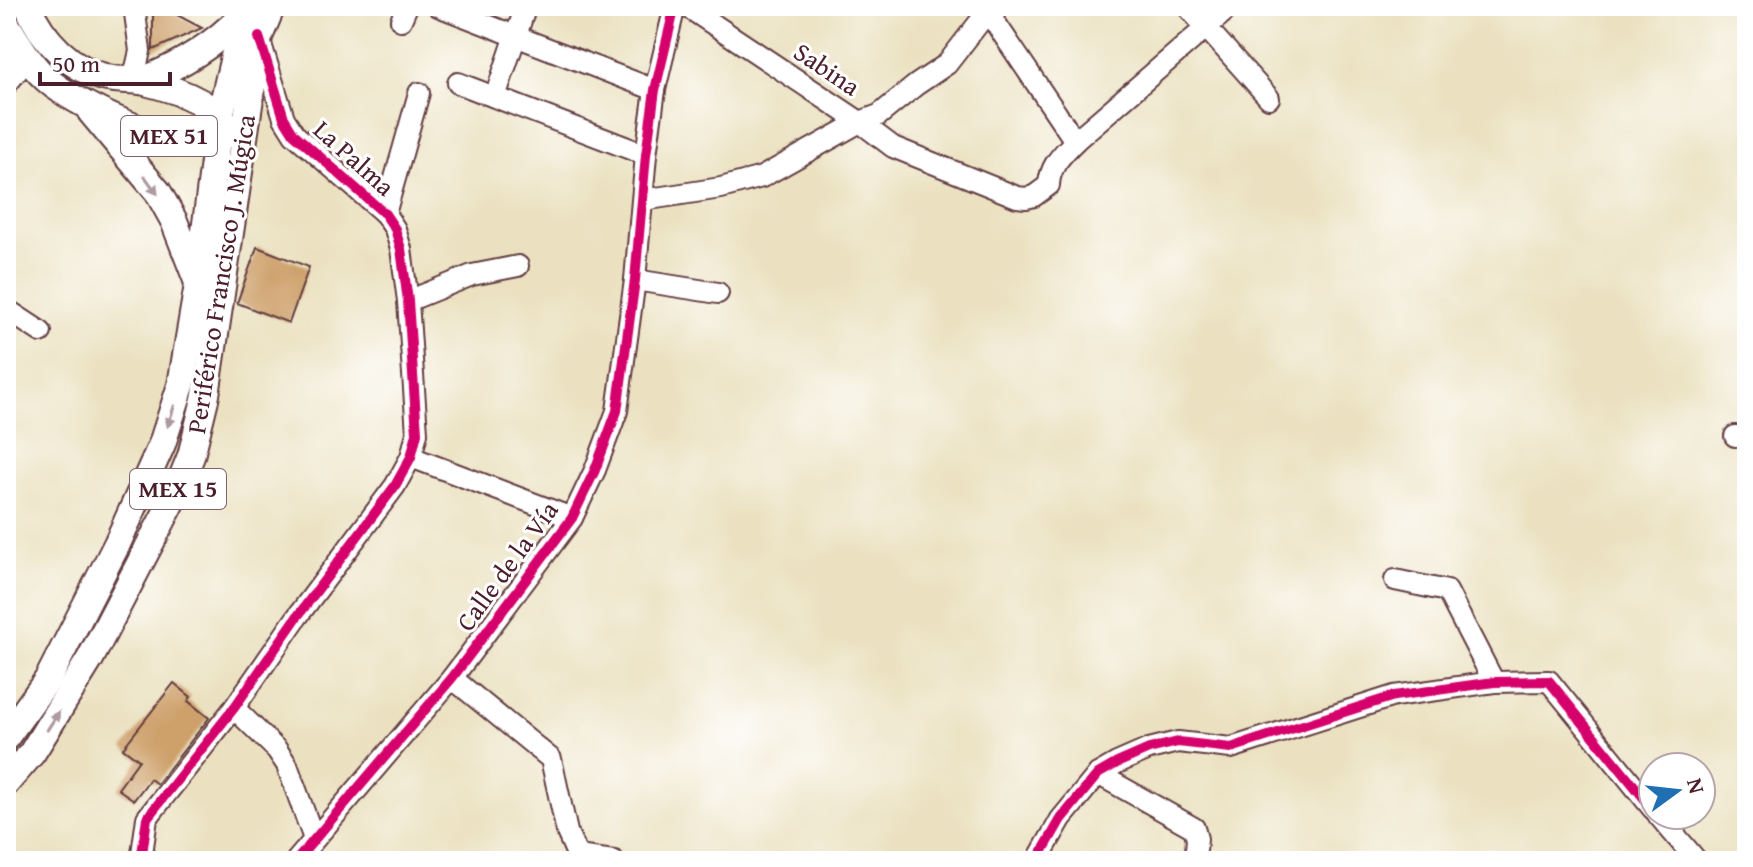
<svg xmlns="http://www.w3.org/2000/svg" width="1753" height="867" font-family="'Gentium Book Plus',serif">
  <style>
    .building { fill: #cea06b }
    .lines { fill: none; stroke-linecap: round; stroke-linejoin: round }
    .minor-casing { stroke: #623c41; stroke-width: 24 }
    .major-casing { stroke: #623c41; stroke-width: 30 }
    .minor { stroke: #fff; stroke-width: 20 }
    .major { stroke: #fff; stroke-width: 26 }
    .cycleway-casing { stroke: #fff; stroke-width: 15 }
    .cycleway { stroke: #d6006c; stroke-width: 10 }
    .oneway { fill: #ae9aa0 }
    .labels { text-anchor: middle; stroke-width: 6; stroke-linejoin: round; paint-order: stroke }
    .shield { fill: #fff; stroke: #80626b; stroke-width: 2 }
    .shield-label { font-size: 24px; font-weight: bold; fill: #4a1f2b }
    .street-label { font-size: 26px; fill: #4a1f2b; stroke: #fff }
  </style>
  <rect width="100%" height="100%" fill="#fff"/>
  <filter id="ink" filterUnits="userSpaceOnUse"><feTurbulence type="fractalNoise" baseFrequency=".0125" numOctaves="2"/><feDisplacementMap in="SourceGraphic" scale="16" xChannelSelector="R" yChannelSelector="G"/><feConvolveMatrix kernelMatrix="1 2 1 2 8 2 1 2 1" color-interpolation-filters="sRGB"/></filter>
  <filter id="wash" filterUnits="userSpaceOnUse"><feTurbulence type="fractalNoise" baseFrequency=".006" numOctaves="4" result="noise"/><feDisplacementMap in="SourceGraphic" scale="32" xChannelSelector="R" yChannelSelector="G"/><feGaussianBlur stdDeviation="1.8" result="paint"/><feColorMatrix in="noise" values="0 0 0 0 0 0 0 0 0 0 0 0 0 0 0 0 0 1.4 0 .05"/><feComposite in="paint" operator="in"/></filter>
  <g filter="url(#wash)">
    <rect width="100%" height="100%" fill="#ebe1c0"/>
    <g id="blocks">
      <g class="building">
        <polygon points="153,6 160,6 202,28 153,50"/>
        <polygon points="257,247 309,267 289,323 237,303"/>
        <polygon points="174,683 191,697 188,701 209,718 157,784 150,779 134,800 118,789 139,760 123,748"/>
      </g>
    </g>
  </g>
  <g filter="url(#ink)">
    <use href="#blocks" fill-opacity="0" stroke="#623c41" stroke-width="2"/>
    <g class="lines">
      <defs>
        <g id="minor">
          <polyline points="438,6 655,90"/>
          <path d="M686 6 860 122 893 147 1017 197 1026 198 1034 196 1049 185C1050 165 1062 155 1075 141L1231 6"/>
          <polyline points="980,6 988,12 1075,141"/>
          <polyline points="1187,6 1269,98"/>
          <polyline points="401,20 407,6"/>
          <polyline points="133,81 140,51 134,6"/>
          <polyline points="458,83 646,155"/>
          <polyline points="6,85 28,58"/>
          <polyline points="495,97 526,6"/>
          <polyline points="643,200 721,188 762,177 860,122 879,115 916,85 947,64 992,6"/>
          <polyline points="385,214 419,93"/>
          <polyline points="635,280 718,293"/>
          <polyline points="408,301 472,275 518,266"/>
          <polyline points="6,309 41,332"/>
          <polyline points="1735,436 1747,436"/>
          <polyline points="411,457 572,518"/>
          <polyline points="1395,580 1447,591 1494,682"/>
          <polyline points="452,678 551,759 567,832 580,861"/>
          <polyline points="234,708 277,750 287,765 314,839"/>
          <polyline points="1098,774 1194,828 1197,839 1195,861"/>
          <polyline points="1658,815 1697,861"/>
          <polyline points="577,856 614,861"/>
          <polyline points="141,861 147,818 234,708 297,617 395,486 411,457 417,433 408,301 401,249 395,229 385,214 294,134 284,118 260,41"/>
          <polyline points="296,861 452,678 572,518 595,470 617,411 635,280 646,155 655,90 675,6"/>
          <polyline points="1037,861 1061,819 1098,774 1117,763 1149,749 1178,742 1231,748 1394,696 1494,682 1549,681 1653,809"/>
        </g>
        <g id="major">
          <path d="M28 6C42 40 71 70 108 78 120 81 134 79 145 82 175 89 213 102 230 129"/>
          <path d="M6 24C19 45 32 68 51 83 86 110 190 161 230 131"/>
          <path d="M141 81C180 66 213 46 242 16"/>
          <polyline points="91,112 158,192 174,221 197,280"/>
          <polyline points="6,737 48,679 117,544 162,444 181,385 198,285 220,116 246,6"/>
          <polyline points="6,783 32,753 90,659 174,498 191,456 206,395 259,37 272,6"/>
        </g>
      </defs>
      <use href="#minor" class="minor-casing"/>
      <use href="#major" class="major-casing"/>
      <use href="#minor" class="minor"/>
      <use href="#major" class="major"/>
      <defs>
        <g id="cycleway">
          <polyline points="141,861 147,818 234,708 297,617 395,486 411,457 417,433 408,301 401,249 395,229 385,214 294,134 284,118 259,37"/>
          <polyline points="296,861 452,678 572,518 595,470 617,411 635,280 646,155 655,90 675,6"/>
          <polyline points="1037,861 1061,819 1098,774 1117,763 1149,749 1178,742 1231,748 1394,696 1494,682 1549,681 1653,809"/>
        </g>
      </defs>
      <use href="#cycleway" class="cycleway-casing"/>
      <use href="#cycleway" class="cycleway"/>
    </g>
    <defs><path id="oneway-solid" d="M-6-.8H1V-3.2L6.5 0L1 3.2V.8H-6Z" transform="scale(2)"/></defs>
    <g class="oneway">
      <use href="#oneway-solid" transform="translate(151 185) rotate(54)"/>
      <use href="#oneway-solid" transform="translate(171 416) rotate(108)"/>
      <use href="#oneway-solid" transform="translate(53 721) rotate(-57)"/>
    </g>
  </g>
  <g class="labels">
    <g class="shield">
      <rect x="121" y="116" width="96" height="40" rx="6"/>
      <rect x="130" y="469" width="96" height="40" rx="6"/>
    </g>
    <g class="shield-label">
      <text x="169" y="144">MEX 51</text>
      <text x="178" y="497">MEX 15</text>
    </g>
    <g class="street-label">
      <text transform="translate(827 69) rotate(34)" y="9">Sabina</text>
      <text transform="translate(354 158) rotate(42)" y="9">La Palma</text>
      <text transform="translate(221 274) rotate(-81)" y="9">Periférico Francisco J. Múgica</text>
      <text transform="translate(507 566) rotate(-54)" y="9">Calle de la Vía</text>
    </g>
  </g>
  <rect width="1753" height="867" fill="none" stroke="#fff" stroke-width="32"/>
  <g transform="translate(1677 791) rotate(75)"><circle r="38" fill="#ffffff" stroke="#b7a5aa" stroke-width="2"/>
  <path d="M0-6L14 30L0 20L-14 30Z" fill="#1f6fb2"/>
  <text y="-12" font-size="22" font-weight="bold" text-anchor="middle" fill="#4a1f2b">N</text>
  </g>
  <path d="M40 72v12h130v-12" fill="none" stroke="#4a1f2b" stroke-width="4"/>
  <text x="52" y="72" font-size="24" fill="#4a1f2b" stroke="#ffffff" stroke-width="6" paint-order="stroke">50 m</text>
</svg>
